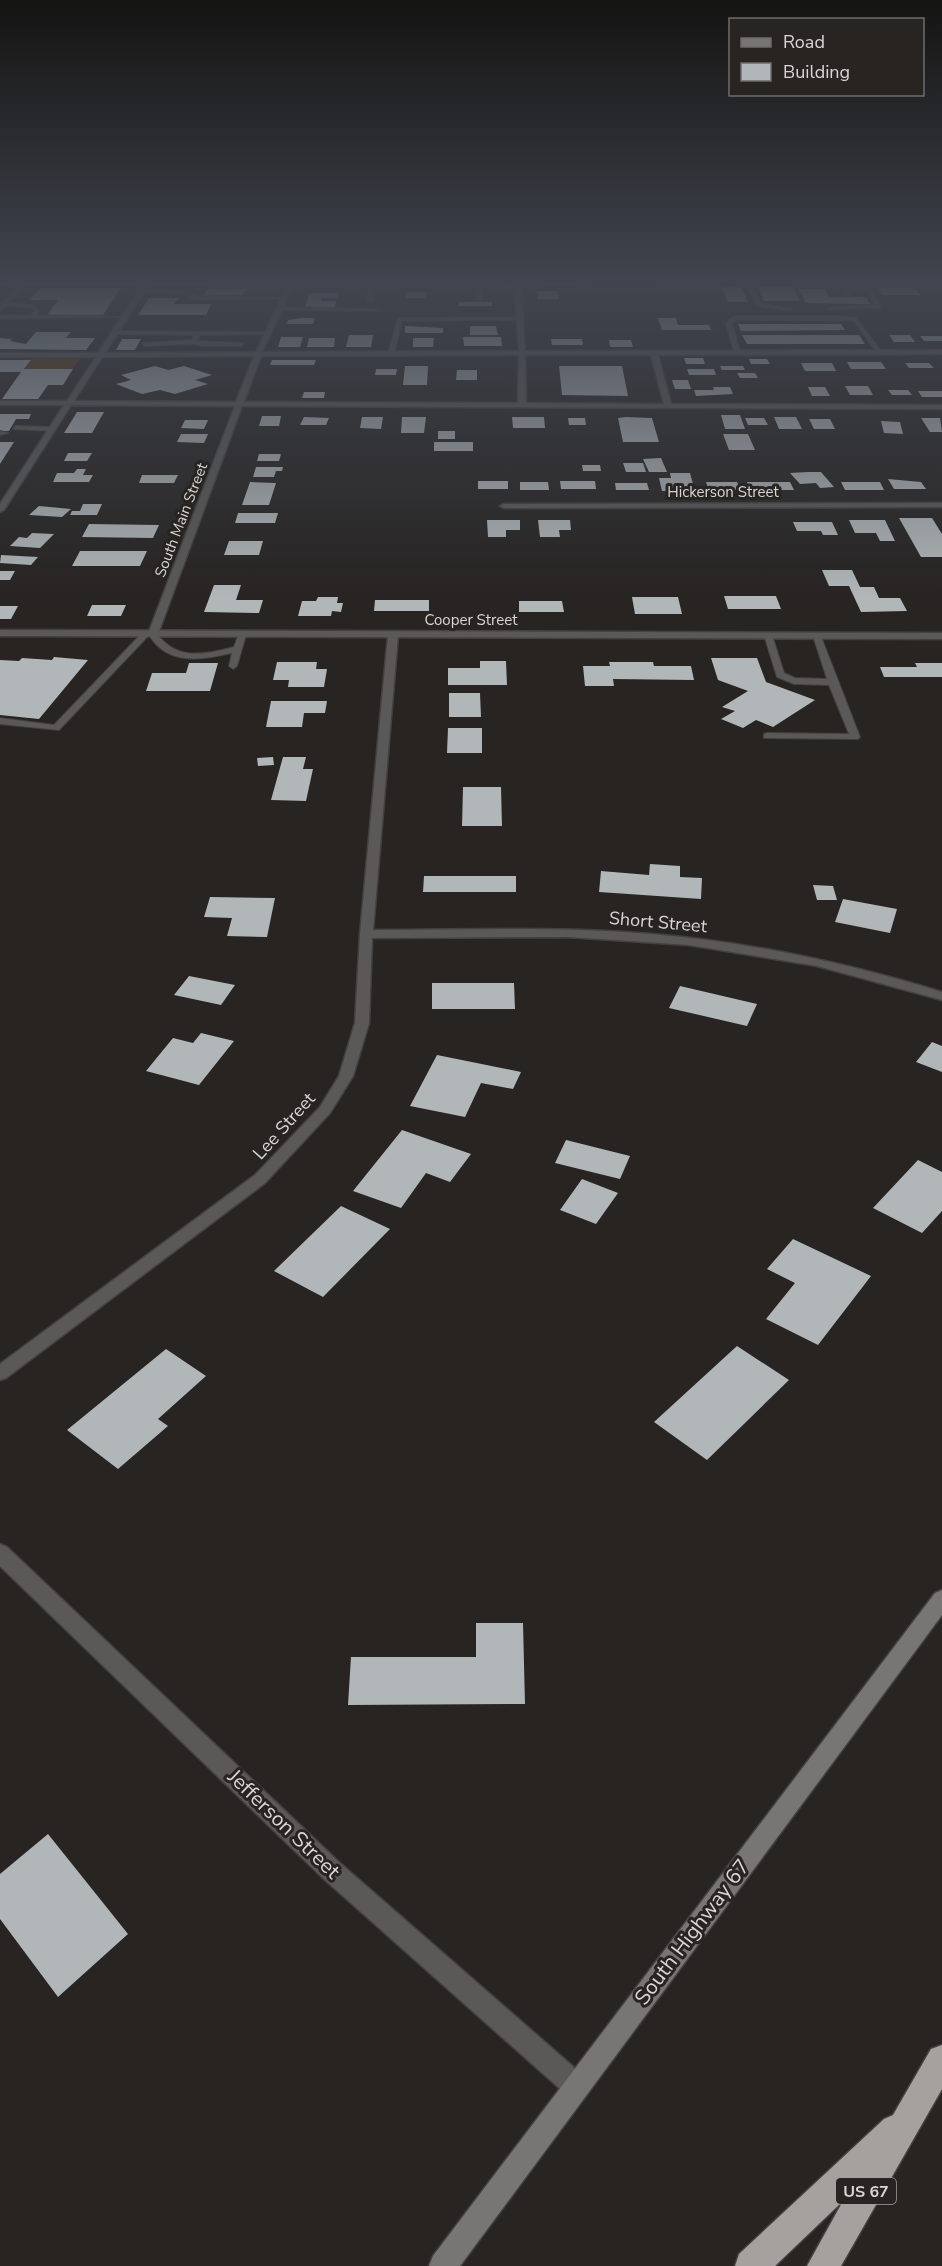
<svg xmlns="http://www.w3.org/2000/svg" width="942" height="2266" font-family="'Nunito Sans',sans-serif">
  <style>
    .green { fill: #5c340d }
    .building { fill: #b1b6b8 }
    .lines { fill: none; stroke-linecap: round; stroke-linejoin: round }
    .service-casing { stroke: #43413f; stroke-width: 2 }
    .minor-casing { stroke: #43413f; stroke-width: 3 }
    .tertiary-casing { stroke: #43413f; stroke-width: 3 }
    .secondary-casing { stroke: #43413f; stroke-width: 3 }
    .motorway-casing { stroke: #43413f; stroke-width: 3 }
    .service { fill: #5a5958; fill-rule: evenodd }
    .minor { fill: #5a5958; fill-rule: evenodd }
    .tertiary { fill: #5a5958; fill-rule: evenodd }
    .secondary { fill: #787674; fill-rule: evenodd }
    .motorway { fill: #a4a19e; fill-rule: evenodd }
    .labels { text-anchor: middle; stroke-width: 6; stroke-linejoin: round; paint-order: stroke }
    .far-street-label { font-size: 15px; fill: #d9d7d6; stroke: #272422 }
    .shield { fill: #272422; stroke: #a4a1a0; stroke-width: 1.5 }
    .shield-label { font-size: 16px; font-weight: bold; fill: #d9d7d6 }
    .street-label { font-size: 18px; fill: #d9d7d6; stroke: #272422 }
    .near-street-label { font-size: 21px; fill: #d9d7d6; stroke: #272422 }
  </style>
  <rect width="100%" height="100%" fill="#272422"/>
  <polygon class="green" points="32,358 80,359 73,369 24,370"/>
  <g class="building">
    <polygon points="721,287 741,287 748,302 728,302"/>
    <polygon points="758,287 793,287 800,301 764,301"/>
    <polygon points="40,288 121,288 103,315 47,315 58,300 30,300"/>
    <polygon points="877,288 915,288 920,295 882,295"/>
    <polygon points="207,289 246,289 243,295 204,295"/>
    <polygon points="798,289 825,289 829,297 866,297 870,304 806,303"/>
    <polygon points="536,291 557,291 559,299 538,299"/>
    <polygon points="406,292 426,292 425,298 405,298"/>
    <polygon points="309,293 338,293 337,298 321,298 321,301 336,301 335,308 305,308"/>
    <polygon points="149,298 178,298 174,304 211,304 206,315 138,315"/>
    <rect x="459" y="302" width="33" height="4"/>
    <polygon points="301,318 315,318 313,324 287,324 288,320"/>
    <polygon points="658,318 676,318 678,325 709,325 711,330 662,330"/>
    <polygon points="738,324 841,324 845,330 741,331"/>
    <polygon points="405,326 443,328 443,333 405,333"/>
    <polygon points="470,326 496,326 498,335 470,335"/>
    <polygon points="36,332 71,332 66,338 95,338 86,350 0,349 0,338 12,339 10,341 26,344"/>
    <polygon points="349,335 373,335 371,347 346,347"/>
    <polygon points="742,335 859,335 865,344 747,344"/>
    <polygon points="889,335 910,335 915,342 894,342"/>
    <polygon points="920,336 942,336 942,341 924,341"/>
    <polygon points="281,337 303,337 300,347 278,347"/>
    <polygon points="463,337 501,337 502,346 464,346"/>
    <polygon points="309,338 335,338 334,347 307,347"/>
    <polygon points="413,338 434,338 433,347 413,347"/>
    <polygon points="122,339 141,339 135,350 116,350"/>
    <polygon points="551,339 582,339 583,345 552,345"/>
    <polygon points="609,340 631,340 633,347 610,347"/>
    <polygon points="684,358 703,358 705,364 686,364"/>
    <polygon points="749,359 767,359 770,364 751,364"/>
    <polygon points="0,360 31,360 24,369 73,369 63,385 48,385 38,399 2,399 21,372 0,372"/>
    <polygon points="272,360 316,360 314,365 270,365"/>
    <polygon points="847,362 881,362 886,369 851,369"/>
    <polygon points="801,363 832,363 836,371 805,371"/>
    <polygon points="905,363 929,363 934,368 909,368"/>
    <polygon points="155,366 168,370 184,366 212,375 195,380 208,384 175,394 160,390 142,394 116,384 131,380 121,375"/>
    <polygon points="405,366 428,366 427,385 403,385"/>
    <polygon points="559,366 622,366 628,396 562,395"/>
    <polygon points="720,366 743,366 745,370 722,370"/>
    <polygon points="376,369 397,369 396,375 375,375"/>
    <polygon points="687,369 714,369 716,375 689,375"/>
    <polygon points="457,370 477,370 477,380 456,380"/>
    <polygon points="737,373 755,373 758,378 740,378"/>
    <polygon points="672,380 688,380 691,389 675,389"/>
    <polygon points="845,386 868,386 873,395 850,395"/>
    <polygon points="713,387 730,387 733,394 696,396 694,390 714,390"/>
    <polygon points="808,387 825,387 830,396 812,396"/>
    <polygon points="888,390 908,390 912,395 892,395"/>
    <polygon points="918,391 942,391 942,397 922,397"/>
    <polygon points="304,392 325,392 324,398 302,398"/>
    <polygon points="77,412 104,412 92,433 64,433"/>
    <polygon points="0,414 31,414 29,419 16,419 9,431 0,431"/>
    <polygon points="721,415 740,415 745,429 725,429"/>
    <polygon points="262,416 281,416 279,426 259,426"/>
    <polygon points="304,417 329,418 326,425 300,425"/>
    <polygon points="362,417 383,417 381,429 360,428"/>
    <polygon points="402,417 426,417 424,433 401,433"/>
    <polygon points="512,417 544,417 545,428 513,428"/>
    <polygon points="626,417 652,418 659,442 623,442 618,418"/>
    <polygon points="774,417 796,417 802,429 779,429"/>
    <polygon points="568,418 585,418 586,425 569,425"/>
    <polygon points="745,418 764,418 768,425 748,425"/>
    <polygon points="921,418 940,418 942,432 930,432"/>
    <polygon points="809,419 830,419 835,429 814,429"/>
    <polygon points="185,420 208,420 204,429 181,428"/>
    <polygon points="881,421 900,422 903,434 884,433"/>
    <rect x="438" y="431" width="17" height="8"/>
    <polygon points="181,434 208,434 204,443 177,442"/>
    <polygon points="723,434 748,434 755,450 729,450"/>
    <polygon points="0,442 14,442 0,464"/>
    <rect x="434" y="442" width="39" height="9"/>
    <polygon points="68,453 92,453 87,461 64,461"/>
    <polygon points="259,454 281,454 279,461 257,461"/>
    <polygon points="661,458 667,472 649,472 643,459"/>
    <polygon points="623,463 643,463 646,472 626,472"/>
    <polygon points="582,465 600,465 601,471 583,471"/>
    <polygon points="256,467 283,467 282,471 276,471 274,477 253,477"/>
    <polygon points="77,469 86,469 83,475 93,475 89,482 53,482 57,473 74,473"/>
    <polygon points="808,472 821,472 834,487 820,488 816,483 800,484 790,473"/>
    <polygon points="670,473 690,473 695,491 662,491 659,478 671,478"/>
    <polygon points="142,475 178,475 174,483 139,483"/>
    <polygon points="888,479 921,482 926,489 894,489"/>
    <rect x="478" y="481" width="30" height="8"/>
    <polygon points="560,481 595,481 596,489 561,489"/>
    <polygon points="250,482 276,483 269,505 242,505"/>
    <polygon points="520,482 548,482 549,490 520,490"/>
    <polygon points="706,482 737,482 740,490 709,490"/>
    <polygon points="747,482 790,482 794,490 750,490"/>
    <polygon points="841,482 880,482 884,490 845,490"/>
    <polygon points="615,483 647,483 649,490 616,490"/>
    <polygon points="83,504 102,504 97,515 70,515 72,511 80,511"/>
    <polygon points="39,506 71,509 62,517 29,515"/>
    <polygon points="238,513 278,513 275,523 235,523"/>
    <polygon points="899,518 932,518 942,534 942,557 921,557"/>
    <polygon points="487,520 520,520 520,530 506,530 506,537 488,537"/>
    <polygon points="538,520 570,520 571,530 559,530 560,537 540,537"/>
    <polygon points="849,520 885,520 895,541 880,541 876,533 855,533"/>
    <polygon points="793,522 832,522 838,535 823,535 821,531 797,531"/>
    <polygon points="89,524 159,525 153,538 82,537"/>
    <polygon points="32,533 54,534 40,548 10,546 19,537 27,538"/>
    <polygon points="229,541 263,541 259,555 224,555"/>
    <polygon points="80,551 147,551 140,566 72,566"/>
    <polygon points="1,555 38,557 31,565 0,563"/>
    <polygon points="822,570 852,570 860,587 874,587 879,598 900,598 907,611 861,612 849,586 829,586"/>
    <polygon points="0,571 15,571 10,580 0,580"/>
    <polygon points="214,585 241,585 236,600 263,600 259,613 204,612"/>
    <polygon points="724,596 776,596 781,609 728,609"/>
    <polygon points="318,597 338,597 337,603 343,603 341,612 332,611 331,616 298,616 302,601 316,601"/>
    <polygon points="632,597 678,597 682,614 635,614"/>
    <polygon points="375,600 429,600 429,611 374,611"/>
    <polygon points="519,601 562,601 564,612 519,612"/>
    <polygon points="92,605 126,605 121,616 87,616"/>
    <polygon points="0,606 18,606 11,619 0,619"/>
    <polygon points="54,657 88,660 39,719 0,715 0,660 19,661 22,658 52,660"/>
    <polygon points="711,658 757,658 766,682 815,700 773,727 756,720 743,728 721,719 735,711 722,707 748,691 718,680"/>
    <polygon points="480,661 506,661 507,685 448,685 448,668 480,668"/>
    <polygon points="277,662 317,662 316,669 327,669 324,687 288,687 289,680 273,680"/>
    <polygon points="609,662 653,662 654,666 691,666 694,680 613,679 614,686 585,686 583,666 610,666"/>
    <polygon points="189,663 218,663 210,691 146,691 152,673 186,673"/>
    <polygon points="915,663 942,663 942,677 884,677 880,667 917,667"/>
    <polygon points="449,693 480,693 481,717 449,717"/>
    <polygon points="271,701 327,701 325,713 304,713 302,727 266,727"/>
    <polygon points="448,728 482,728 482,753 447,753"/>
    <polygon points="273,757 274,765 258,766 257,758"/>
    <polygon points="283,757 306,757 303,769 313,769 306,801 271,800"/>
    <polygon points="463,787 501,787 502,826 462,826"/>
    <polygon points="650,864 680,866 680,877 702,878 701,899 599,892 601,871 649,875"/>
    <polygon points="424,876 516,876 516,892 423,892"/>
    <polygon points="813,885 833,886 837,900 817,900"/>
    <polygon points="210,897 275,898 267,937 227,936 232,918 204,917"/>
    <polygon points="843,899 897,909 890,933 835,922"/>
    <polygon points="189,976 235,985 221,1005 174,995"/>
    <polygon points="432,983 514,983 515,1009 432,1009"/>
    <polygon points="680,986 757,1004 747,1026 669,1008"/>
    <polygon points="201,1033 234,1041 199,1085 146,1071 173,1038 193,1043"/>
    <polygon points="932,1042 942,1046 942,1072 916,1062"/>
    <polygon points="437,1055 521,1072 513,1089 481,1083 465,1117 410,1106"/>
    <polygon points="402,1130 471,1154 450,1182 426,1173 401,1208 353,1191"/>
    <polygon points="566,1140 630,1156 620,1179 555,1163"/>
    <polygon points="918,1160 942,1172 942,1211 922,1233 873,1208"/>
    <polygon points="582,1179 618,1193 596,1224 560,1210"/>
    <polygon points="341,1206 390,1229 323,1297 274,1271"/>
    <polygon points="793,1239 871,1276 818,1345 766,1319 795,1283 767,1269"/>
    <polygon points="737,1346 789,1380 707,1460 654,1422"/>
    <polygon points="166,1349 206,1376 158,1419 168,1426 118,1469 67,1430"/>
    <polygon points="476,1623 523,1623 525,1704 348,1705 351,1657 476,1657"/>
    <polygon points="48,1834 128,1934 58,1997 0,1919 0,1874"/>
  </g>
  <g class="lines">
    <defs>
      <g id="service">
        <polygon points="475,281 481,281 482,299 479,301 476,299"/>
        <polygon points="740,281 746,281 754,289 761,304 793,309 790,311 757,306 749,290"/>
        <polygon points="862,281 868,281 881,308 828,310 830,307 875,305 866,289 848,289 851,295 845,295 843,287 865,286"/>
        <polygon points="372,282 375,284 373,301 370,303 367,301 369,284"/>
        <polygon points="141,289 188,291 196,296 288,298 195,300 187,295 139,292"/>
        <polygon points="5,302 36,306 39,311 37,315 128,317 0,319 0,315 31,315 33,311 32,308 3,305"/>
        <polygon points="280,307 378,309 381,311 278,310"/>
        <polygon points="734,316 843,316 856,318 882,352 877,353 854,321 735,320 732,323 740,352 737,354 734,352 726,323"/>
        <polygon points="520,317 522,320 402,321 394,353 391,355 388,353 398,318"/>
        <polygon points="115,331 268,332 271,334 200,335 197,341 244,343 242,346 201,346 194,344 144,346 142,343 192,340 194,335 113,334"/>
        <polygon points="15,426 53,427 56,429 53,431 13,429"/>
        <polygon points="0,431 8,433 0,435"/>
        <path d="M143 632H156C175 661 204 655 234 647L239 633 246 635 237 666 233 669 229 666 232 653C201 660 168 666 149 635L59 730 0 724V718L54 725Z"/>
        <polygon points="765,633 772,635 784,673 795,678 827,679 813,636 820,634 860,737 858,739 764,738 764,734 767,733 849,734 829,685 794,684 777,677 764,635"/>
      </g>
      <g id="minor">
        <polygon points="22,281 28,281 0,311 0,305"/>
        <path d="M514 281H520L525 351 942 350V354L658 355 671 404 942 405V409L242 406 158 634 153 637 148 634 235 406 71 405 4 510 0 512V504L64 405H0V401H67L96 357H0V353H98L144 283 149 284 105 353 256 352 288 284 291 282 294 284 262 352 519 351ZM519 355 518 403 244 402 261 356ZM525 355H651L664 404 526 403ZM254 356 236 402 74 401 102 357Z"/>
        <polygon points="942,503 942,507 504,508 500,506 504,504"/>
        <path d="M393 632 398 635 373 930C465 930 559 926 651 934 750 942 847 963 942 992V1000L817 966 689 945 568 937 372 938 369 1023 353 1076 330 1113 265 1183 6 1378 0 1380V1364L255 1175 320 1107 339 1076 355 1023 360 934 388 635Z"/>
        <polygon points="0,1544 7,1547 341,1864 585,2077 589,2086 585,2095 576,2099 567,2095 325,1880 0,1566"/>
      </g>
      <polygon id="tertiary" points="0,630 942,633 942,639 0,636"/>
      <g id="secondary">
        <polygon points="0,281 518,283 664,281 518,287 0,285"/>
        <polygon points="942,1590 942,1615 460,2266 429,2266 433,2256 935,1593"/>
      </g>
      <polygon id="motorway" points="942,2045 942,2089 841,2266 807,2266 843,2201 775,2266 735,2266 739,2254 884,2119 893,2115 931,2049"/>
    </defs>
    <use href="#service" class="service-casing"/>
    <use href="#minor" class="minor-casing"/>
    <use href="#tertiary" class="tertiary-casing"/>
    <use href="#secondary" class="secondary-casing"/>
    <use href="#motorway" class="motorway-casing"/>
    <use href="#service" class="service"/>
    <use href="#minor" class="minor"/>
    <use href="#tertiary" class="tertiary"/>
    <use href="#secondary" class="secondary"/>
    <use href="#motorway" class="motorway"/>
  </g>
  <linearGradient id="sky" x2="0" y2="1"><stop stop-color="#151413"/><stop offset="0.47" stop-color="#41454f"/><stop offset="1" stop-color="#41454f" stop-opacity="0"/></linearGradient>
  <rect width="942" height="598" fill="url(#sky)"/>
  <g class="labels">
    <g class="far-street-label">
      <text x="723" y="497">Hickerson Street</text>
      <text transform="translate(181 520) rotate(-69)" y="5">South Main Street</text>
      <text x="471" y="625">Cooper Street</text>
    </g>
    <rect class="shield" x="836" y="2178" width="60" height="26" rx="4.5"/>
    <g class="shield-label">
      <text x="866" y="2197">US 67</text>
    </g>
    <g class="street-label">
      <text transform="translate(658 922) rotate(5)" y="6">Short Street</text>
      <text transform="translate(284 1126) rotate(-48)" y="6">Lee Street</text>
    </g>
    <g class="near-street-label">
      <text transform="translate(284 1824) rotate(44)" y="7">Jefferson Street</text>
      <text transform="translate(692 1932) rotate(-53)" y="7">South Highway 67</text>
    </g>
  </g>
  <rect x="729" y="18" width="195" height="78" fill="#272422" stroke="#6e6c6a" stroke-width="1.5"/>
  <rect x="741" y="38" width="30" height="9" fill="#787674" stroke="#6e6c6a" stroke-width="1.5"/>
  <text x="783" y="48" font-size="18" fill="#d9d7d6">Road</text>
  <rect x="741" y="63" width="30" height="18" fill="#b1b6b8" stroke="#6e6c6a" stroke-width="1.5"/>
  <text x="783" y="78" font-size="18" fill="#d9d7d6">Building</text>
</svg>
